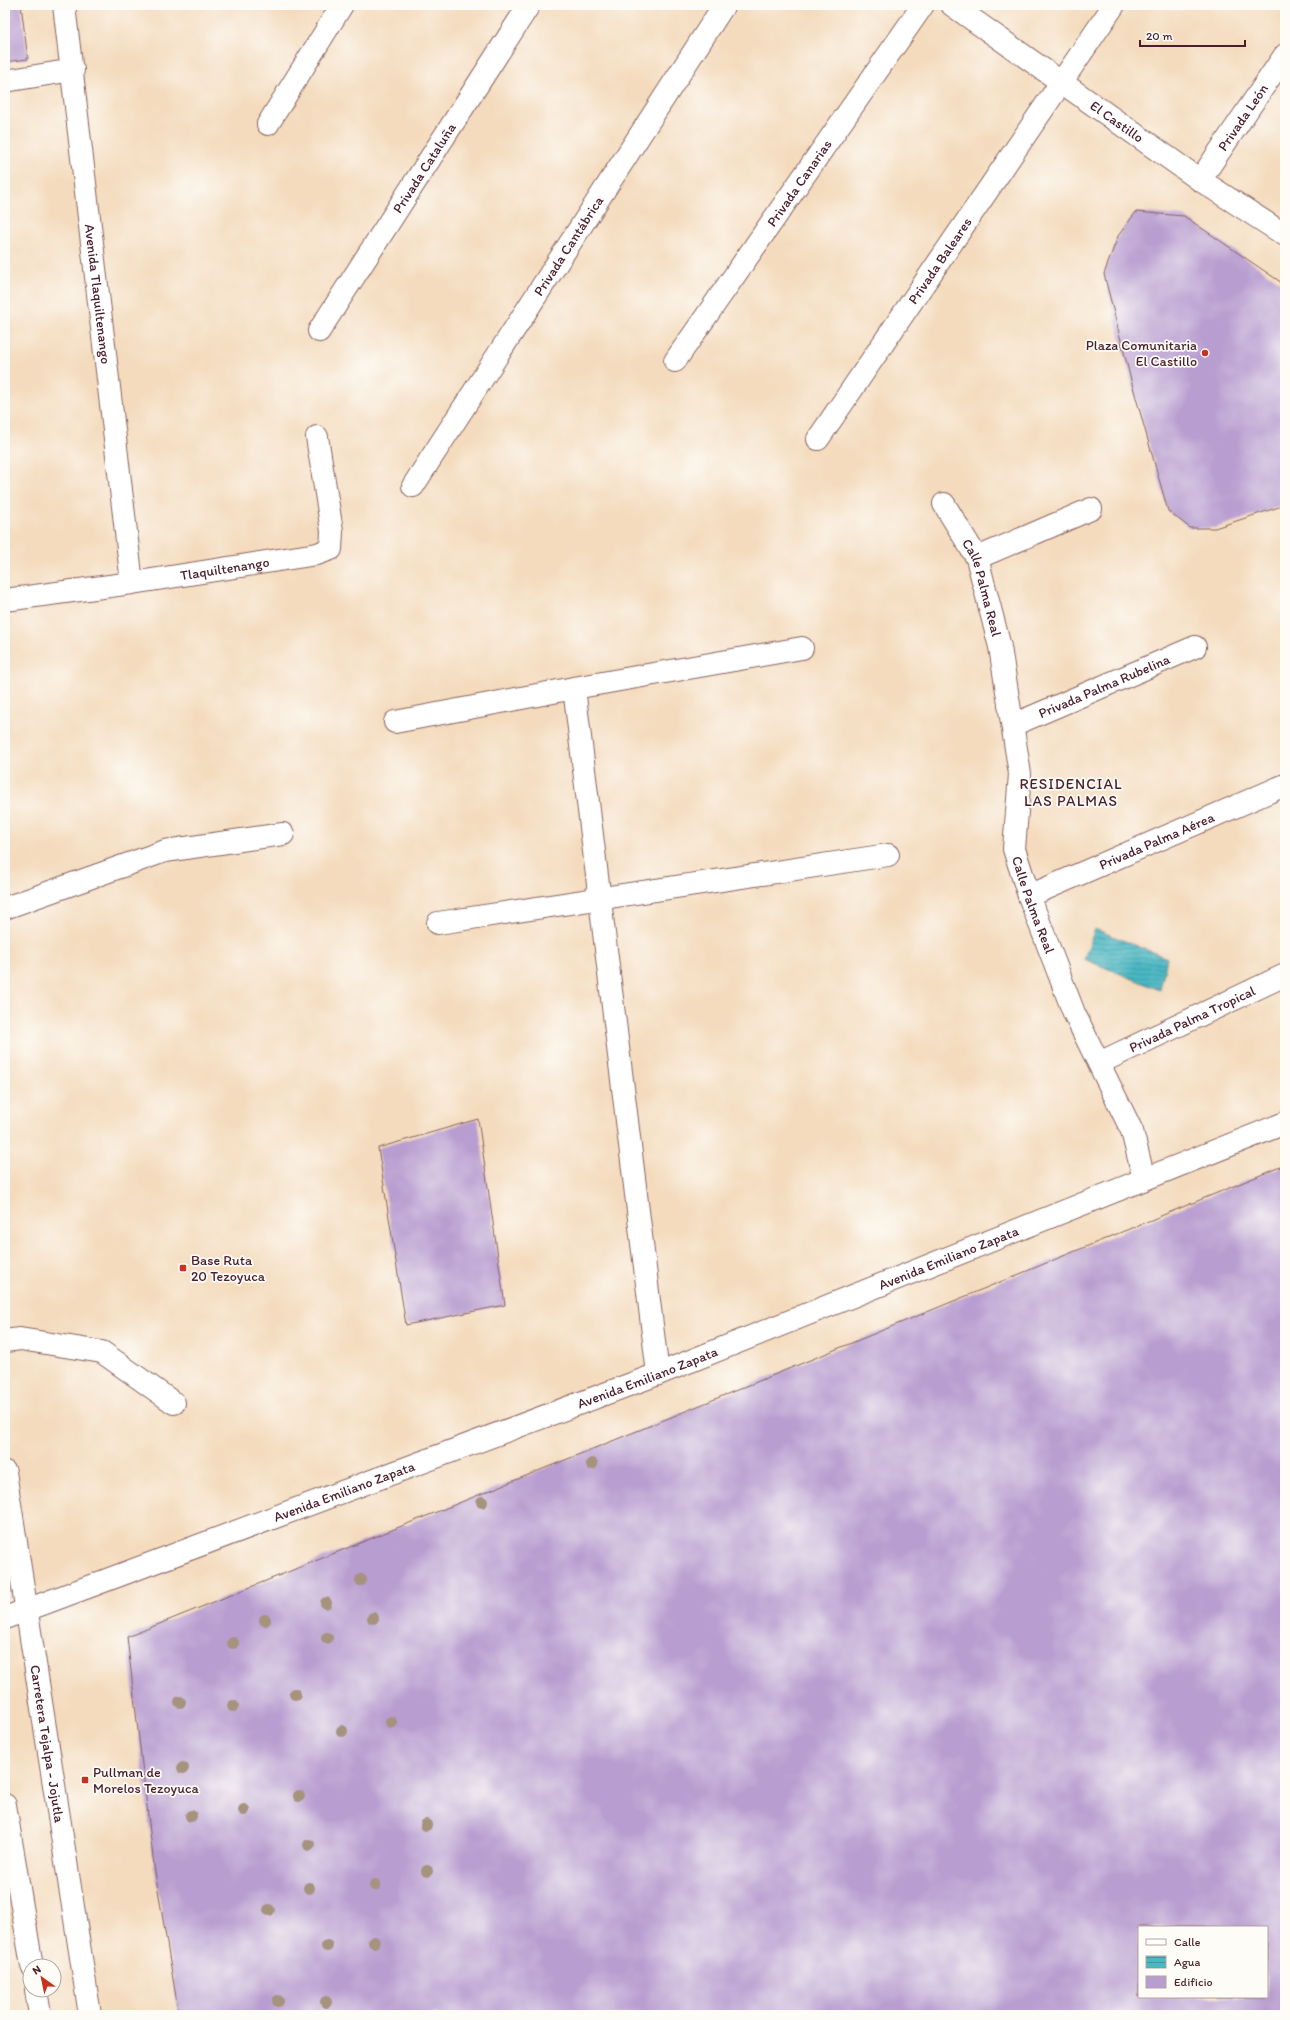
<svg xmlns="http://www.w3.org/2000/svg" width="1290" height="2020" font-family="Itim,sans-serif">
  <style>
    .water { fill: url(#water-rules); stroke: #4a6c77 }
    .building { fill: #b89dd0; fill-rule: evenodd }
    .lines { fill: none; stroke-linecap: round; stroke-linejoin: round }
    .minor-casing { stroke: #86615e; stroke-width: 24 }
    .major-casing { stroke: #86615e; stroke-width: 24 }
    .minor { stroke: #fff; stroke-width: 22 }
    .major { stroke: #fff; stroke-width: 22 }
    .tree { fill: #a5937e }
    .poi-dot { fill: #c8321e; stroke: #fdfcf7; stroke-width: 1.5 }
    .labels { text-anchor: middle; stroke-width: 3.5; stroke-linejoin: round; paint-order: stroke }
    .street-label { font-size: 14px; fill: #4a1f2b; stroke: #fdfcf7 }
    .poi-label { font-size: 14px; fill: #4a1f2b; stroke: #fdfcf7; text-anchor: start }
    .neighbourhood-label { font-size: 15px; letter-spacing: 1px; fill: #4a1f2b; stroke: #fdfcf7 }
  </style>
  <defs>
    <pattern id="water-rules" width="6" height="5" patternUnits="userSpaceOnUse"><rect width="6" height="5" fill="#4ab8c3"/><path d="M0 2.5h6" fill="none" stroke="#40959f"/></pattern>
  </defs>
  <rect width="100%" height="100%" fill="#fdfcf7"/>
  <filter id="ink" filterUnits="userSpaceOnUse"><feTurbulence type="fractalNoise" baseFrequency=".025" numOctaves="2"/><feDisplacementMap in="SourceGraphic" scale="8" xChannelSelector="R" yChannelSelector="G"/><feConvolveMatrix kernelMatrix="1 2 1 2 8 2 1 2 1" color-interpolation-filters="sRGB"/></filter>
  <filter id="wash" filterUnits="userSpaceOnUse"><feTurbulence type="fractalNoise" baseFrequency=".012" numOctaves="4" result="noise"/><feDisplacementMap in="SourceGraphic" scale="16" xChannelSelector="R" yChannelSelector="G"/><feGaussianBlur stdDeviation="0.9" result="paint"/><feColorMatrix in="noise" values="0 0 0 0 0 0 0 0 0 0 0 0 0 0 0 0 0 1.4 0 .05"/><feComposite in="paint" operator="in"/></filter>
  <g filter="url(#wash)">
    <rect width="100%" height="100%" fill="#f4dbbe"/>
    <polygon class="water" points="1095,929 1167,958 1160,990 1084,959"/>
    <g id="blocks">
      <g class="building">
        <polygon points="5,5 21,5 28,59 5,62"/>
        <polygon points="1136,212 1184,216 1285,285 1285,505 1215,528 1190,528 1168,511 1131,380 1104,274 1118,236"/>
        <polygon points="478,1119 505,1305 406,1325 378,1148"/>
        <path d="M1285 1165V2015H179L154 1866 127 1637 642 1429ZM1139 1927H1267V1997H1139Z"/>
      </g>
    </g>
  </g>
  <g filter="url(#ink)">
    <use href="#blocks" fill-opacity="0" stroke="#86615e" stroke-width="1"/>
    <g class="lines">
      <defs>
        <g id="minor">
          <path id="s1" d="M64 5 132 583"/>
          <path id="s2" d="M952 5 1200 180 1285 235"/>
          <polyline points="5,81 73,70"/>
          <polyline points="268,124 342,5"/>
          <path id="s3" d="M1200 180 1285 55"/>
          <path id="s4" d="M319 331 529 5"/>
          <path id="s5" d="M675 361 923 5"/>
          <path id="s6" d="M818 439 1114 5"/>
          <path id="s7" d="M413 486 724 5"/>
          <path id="s8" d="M944 504 977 558 1000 647 1020 774 1014 849 1029 896 1074 1013 1132 1131 1144 1179"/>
          <polyline points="977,558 1091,509"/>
          <path id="s9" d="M5 600 132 583 317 554 331 549 332 531 317 437"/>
          <polyline points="574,688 658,1374"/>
          <polyline points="395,722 574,688 802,648"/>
          <path id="s10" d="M1013 725 1195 647"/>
          <path id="s11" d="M1029 896 1285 785"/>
          <polyline points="5,908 165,851 283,834"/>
          <polyline points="438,923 888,855"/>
          <path id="s12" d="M1099 1063 1285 975"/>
          <polyline points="5,1341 20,1339 102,1352 174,1403"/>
          <path id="s13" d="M5 1618 658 1374 1285 1123"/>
        </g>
        <g id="major">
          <path id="s14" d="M5 1472 90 2015"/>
          <polyline points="5,1805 32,1966"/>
          <polyline points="36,1990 40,2015"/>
        </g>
      </defs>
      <use href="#minor" class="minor-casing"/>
      <use href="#major" class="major-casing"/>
      <use href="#minor" class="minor"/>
      <use href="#major" class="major"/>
    </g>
    <g class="tree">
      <circle cx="592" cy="1464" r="6"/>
      <circle cx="482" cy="1502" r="6"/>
      <circle cx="361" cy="1580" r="6"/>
      <circle cx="326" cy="1603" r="6"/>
      <circle cx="373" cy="1618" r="6"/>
      <circle cx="265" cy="1620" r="6"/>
      <circle cx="327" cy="1638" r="6"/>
      <circle cx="233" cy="1643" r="6"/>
      <circle cx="295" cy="1694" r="6"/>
      <circle cx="180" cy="1702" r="6"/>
      <circle cx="233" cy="1706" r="6"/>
      <circle cx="391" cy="1722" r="6"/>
      <circle cx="342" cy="1731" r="6"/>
      <circle cx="183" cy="1768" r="6"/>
      <circle cx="299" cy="1796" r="6"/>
      <circle cx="244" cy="1810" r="6"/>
      <circle cx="191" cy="1816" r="6"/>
      <circle cx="426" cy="1825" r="6"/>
      <circle cx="309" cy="1845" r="6"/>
      <circle cx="427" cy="1871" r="6"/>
      <circle cx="375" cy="1885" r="6"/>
      <circle cx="309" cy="1888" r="6"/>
      <circle cx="269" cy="1910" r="6"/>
      <circle cx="374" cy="1942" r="6"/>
      <circle cx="327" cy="1946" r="6"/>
      <circle cx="278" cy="2001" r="6"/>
      <circle cx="326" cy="2002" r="6"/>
    </g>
  </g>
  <g class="poi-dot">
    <circle cx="1205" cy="353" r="4"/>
    <rect x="179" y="1264" width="8" height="8" rx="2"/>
    <rect x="81" y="1776" width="8" height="8" rx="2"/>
  </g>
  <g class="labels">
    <g class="street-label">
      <text dy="5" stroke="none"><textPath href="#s3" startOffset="76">Privada León</textPath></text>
      <text dy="5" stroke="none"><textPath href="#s2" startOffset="202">El Castillo</textPath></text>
      <text dy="5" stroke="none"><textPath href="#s4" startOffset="194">Privada Cataluña</textPath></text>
      <text dy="5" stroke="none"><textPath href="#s5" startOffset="217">Privada Canarias</textPath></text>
      <text dy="5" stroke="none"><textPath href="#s7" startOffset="286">Privada Cantábrica</textPath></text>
      <text dy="5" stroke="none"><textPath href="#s6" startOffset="216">Privada Baleares</textPath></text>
      <text dy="5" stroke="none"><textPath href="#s1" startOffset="291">Avenida Tlaquiltenango</textPath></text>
      <text dy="5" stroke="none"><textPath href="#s9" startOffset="222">Tlaquiltenango</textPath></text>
      <text dy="5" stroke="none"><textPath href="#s8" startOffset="93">Calle Palma Real</textPath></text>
      <text dy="5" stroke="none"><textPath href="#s10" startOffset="99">Privada Palma Rubelina</textPath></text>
      <text dy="5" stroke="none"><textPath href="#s11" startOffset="139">Privada Palma Aérea</textPath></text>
      <text dy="5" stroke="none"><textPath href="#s8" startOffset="418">Calle Palma Real</textPath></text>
      <text dy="5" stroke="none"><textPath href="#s12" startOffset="103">Privada Palma Tropical</textPath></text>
      <text dy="5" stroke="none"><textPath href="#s13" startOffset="1010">Avenida Emiliano Zapata</textPath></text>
      <text dy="5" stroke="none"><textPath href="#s13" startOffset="686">Avenida Emiliano Zapata</textPath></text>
      <text dy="5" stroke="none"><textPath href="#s13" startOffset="362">Avenida Emiliano Zapata</textPath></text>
      <text dy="5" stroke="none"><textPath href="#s14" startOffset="275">Carretera Tejalpa - Jojutla</textPath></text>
    </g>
    <g class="poi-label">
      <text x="1197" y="350" text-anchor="end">Plaza Comunitaria<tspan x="1197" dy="16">El Castillo</tspan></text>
      <text x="191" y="1265">Base Ruta<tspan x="191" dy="16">20 Tezoyuca</tspan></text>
      <text x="93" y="1777">Pullman de<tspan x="93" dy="16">Morelos Tezoyuca</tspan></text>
    </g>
    <g class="neighbourhood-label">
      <text x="1071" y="789">RESIDENCIAL<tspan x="1071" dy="17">LAS PALMAS</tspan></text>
    </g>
  </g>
  <rect width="1290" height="2020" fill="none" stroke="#fdfcf7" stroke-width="20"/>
  <rect x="1138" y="1926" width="130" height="72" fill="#fdfcf7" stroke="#b5a4a5"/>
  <rect x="1146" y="1939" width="20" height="6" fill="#ffffff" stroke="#b5a4a5"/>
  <text x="1174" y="1946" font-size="12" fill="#4a1f2b">Calle</text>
  <rect x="1146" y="1956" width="20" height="12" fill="url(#water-rules)" stroke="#b5a4a5"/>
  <text x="1174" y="1966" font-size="12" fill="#4a1f2b">Agua</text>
  <rect x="1146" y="1976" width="20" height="12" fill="#b89dd0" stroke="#b5a4a5"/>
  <text x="1174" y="1986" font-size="12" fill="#4a1f2b">Edificio</text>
  <g transform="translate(42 1978) rotate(327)"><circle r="19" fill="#fdfcf7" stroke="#b5a4a5"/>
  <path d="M0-3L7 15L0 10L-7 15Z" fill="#c8321e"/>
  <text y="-6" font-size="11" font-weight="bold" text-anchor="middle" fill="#4a1f2b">N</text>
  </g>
  <path d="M1140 40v6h105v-6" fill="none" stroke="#4a1f2b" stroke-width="2"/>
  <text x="1146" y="40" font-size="12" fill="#4a1f2b" stroke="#fdfcf7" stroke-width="3" paint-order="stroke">20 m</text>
</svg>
